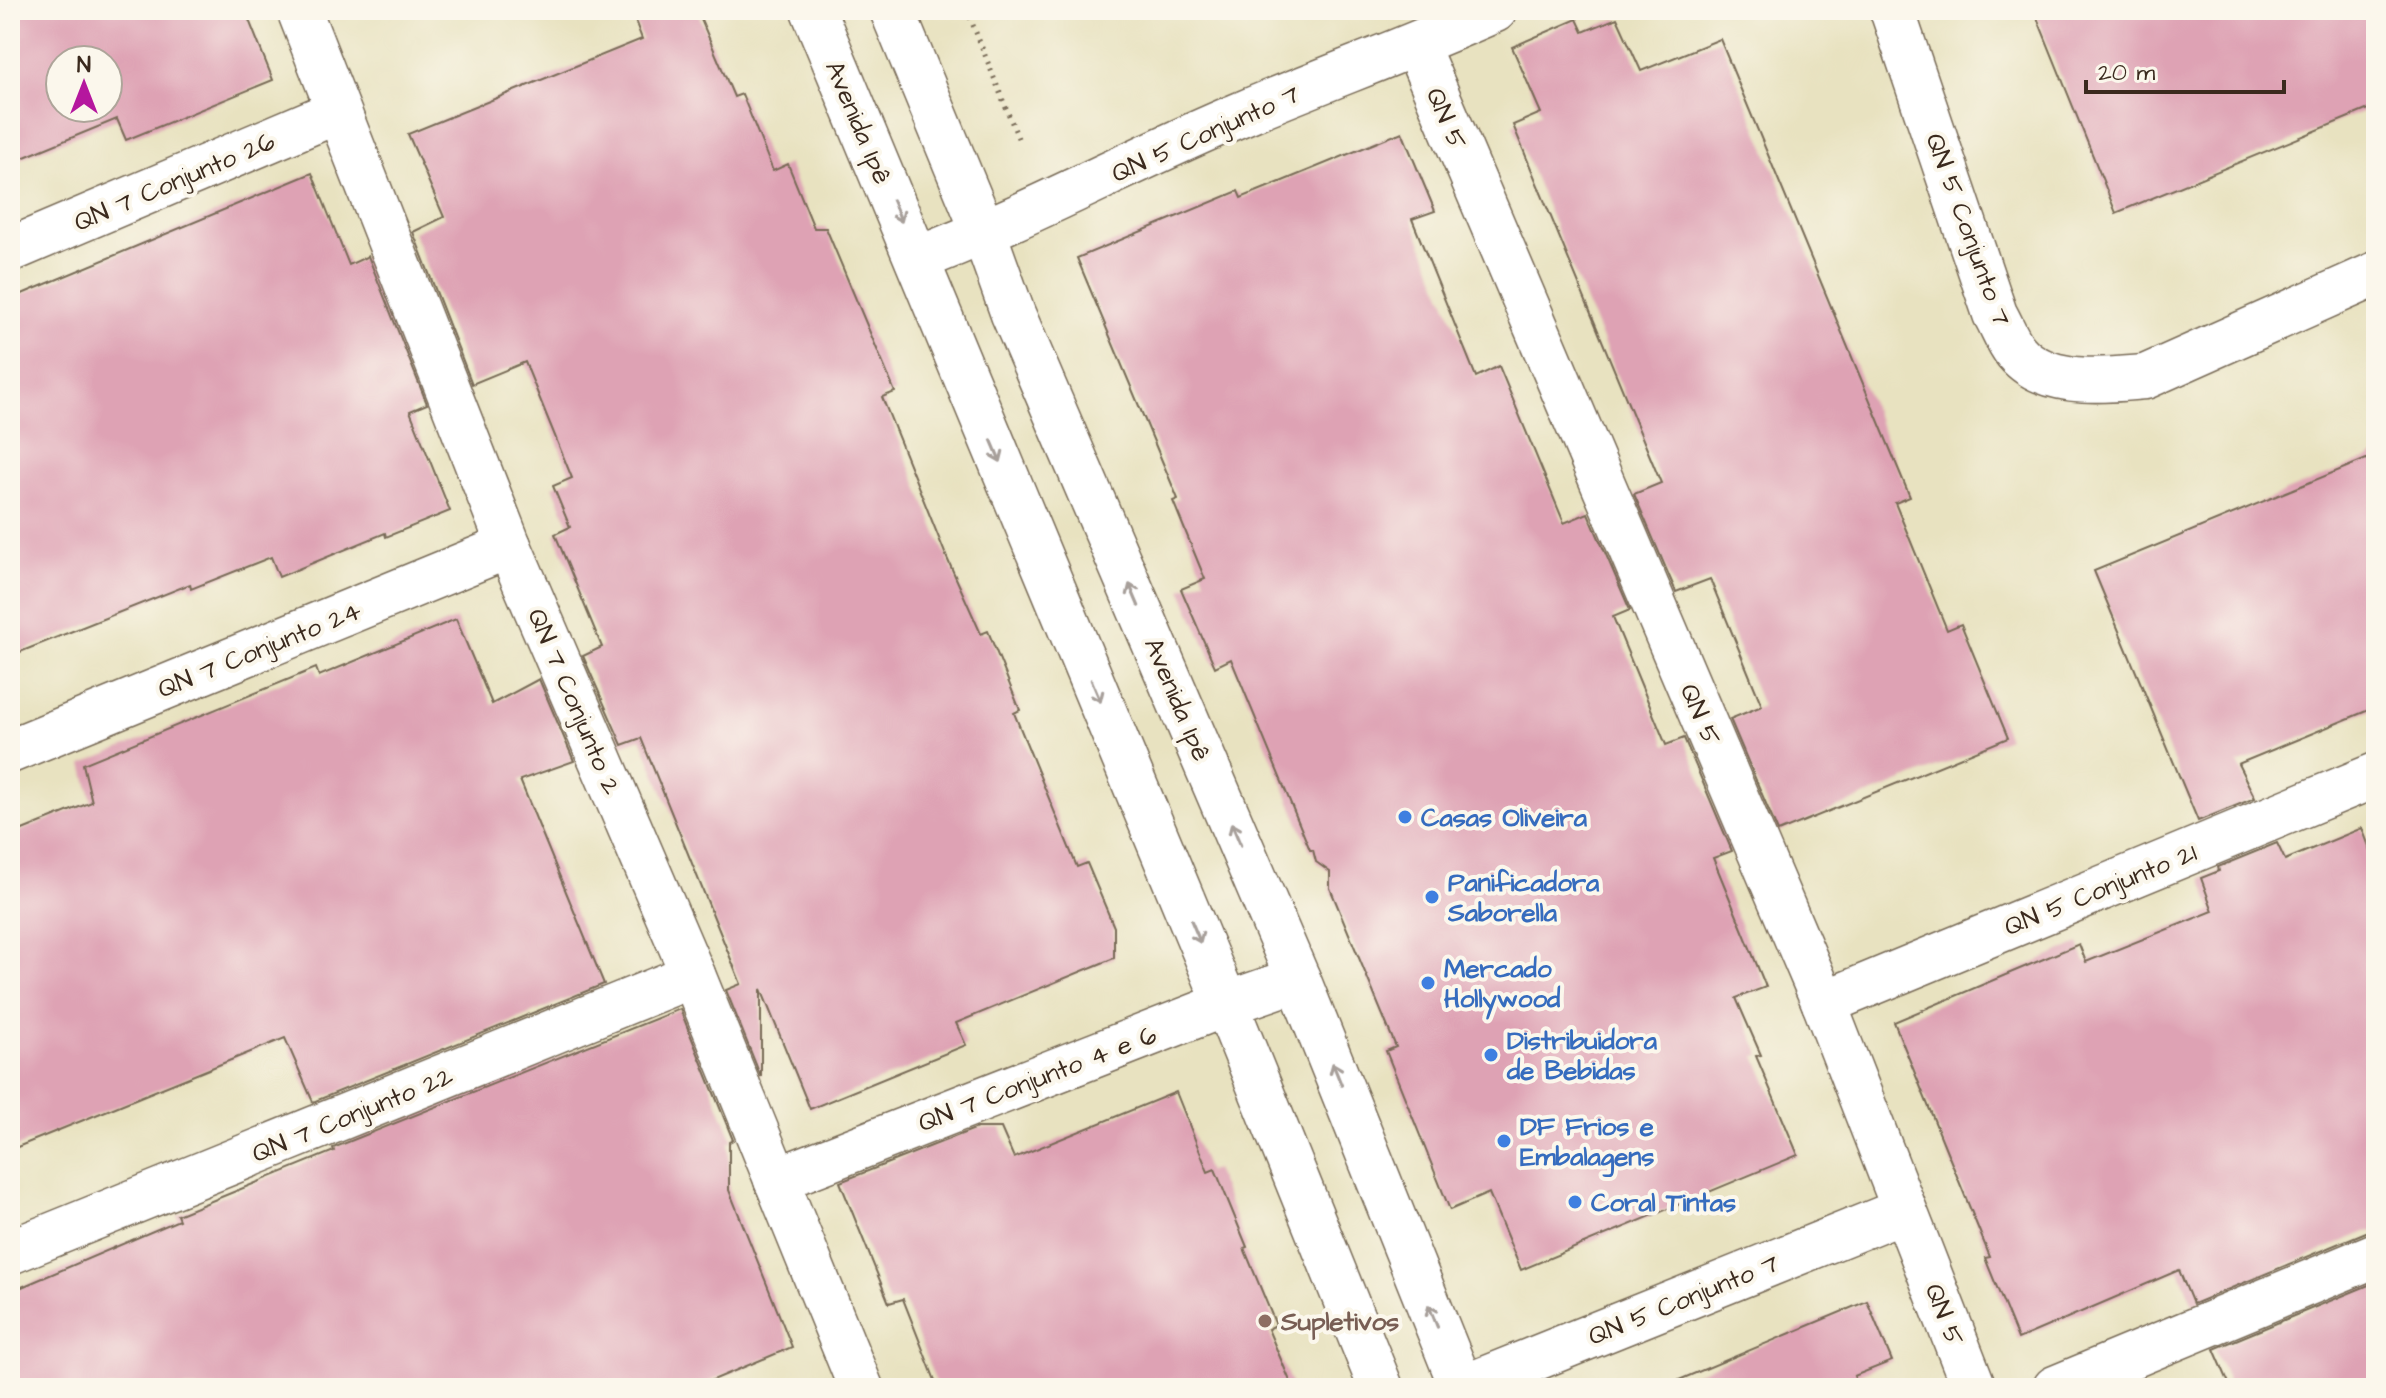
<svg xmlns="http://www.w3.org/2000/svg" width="2386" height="1398" font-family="'Architects Daughter',sans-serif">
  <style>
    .building { fill: #dea2b4; fill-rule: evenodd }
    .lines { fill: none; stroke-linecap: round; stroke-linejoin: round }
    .street-casing { stroke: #786a57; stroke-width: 47 }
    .secondary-casing { stroke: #786a57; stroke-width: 47 }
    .path { stroke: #786a57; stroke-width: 5; stroke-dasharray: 2 6; stroke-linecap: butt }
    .street { stroke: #fff; stroke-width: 44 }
    .secondary { stroke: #fff; stroke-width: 44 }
    .oneway { stroke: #a79f9a }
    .shop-dot { fill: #3f7fe0; stroke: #fbf7ec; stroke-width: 3 }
    .education-dot { fill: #8d6e63; stroke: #fbf7ec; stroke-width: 3 }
    .labels { text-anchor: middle; stroke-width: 8; stroke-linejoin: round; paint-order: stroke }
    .street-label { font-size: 26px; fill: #3b2a1e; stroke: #fbf7ec }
    .shop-label { font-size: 26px; font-weight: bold; fill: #366cbe; stroke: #fbf7ec; text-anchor: start }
    .education-label { font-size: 26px; font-weight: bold; fill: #785e54; stroke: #fbf7ec; text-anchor: start }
  </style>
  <rect width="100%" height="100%" fill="#fbf7ec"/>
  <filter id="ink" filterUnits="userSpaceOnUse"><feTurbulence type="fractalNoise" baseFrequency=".0125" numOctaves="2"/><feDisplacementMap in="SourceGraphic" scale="16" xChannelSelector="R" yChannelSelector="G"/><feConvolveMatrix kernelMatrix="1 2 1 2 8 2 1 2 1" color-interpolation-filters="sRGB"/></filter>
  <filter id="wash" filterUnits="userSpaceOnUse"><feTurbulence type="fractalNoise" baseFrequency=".006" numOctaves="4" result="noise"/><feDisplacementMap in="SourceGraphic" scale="32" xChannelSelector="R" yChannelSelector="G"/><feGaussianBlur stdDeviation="1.8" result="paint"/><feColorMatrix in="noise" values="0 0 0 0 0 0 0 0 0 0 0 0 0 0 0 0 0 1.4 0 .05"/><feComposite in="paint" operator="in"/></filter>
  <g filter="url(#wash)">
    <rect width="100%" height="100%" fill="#e8e2c0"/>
    <g id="blocks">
      <g class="building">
        <path d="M10 10H245L273 80 126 140 117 119 10 163ZM60 60H108V108H60Z"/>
        <polygon points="631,10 697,10 734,97 742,94 773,171 788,164 814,228 826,228 895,392 882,397 947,558 981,634 988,631 1020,710 1014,713 1077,867 1087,863 1114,927 1114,958 956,1023 966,1045 810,1109 761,989 761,1077 726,990 741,984 641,738 622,745 583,656 602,647 555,534 570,527 553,486 572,478 525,362 472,384 413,232 444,217 408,134 642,39"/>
        <polygon points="2034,10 2376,10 2376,106 2116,213"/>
        <polygon points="1617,18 1641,71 1720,39 1910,497 1895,503 1947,630 1961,624 2008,738 1778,832 1730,719 1762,706 1710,579 1676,592 1634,494 1661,483 1513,125 1541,113 1512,47 1577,19 1583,32"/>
        <polygon points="1402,132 1435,211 1412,219 1476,377 1499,366 1564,523 1588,513 1630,610 1613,617 1666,745 1684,738 1732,851 1713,858 1766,987 1736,998 1761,1055 1756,1056 1798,1155 1521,1270 1489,1193 1450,1210 1386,1051 1396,1047 1330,888 1330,872 1316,862 1313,850 1310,850 1231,659 1215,667 1181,589 1205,579 1173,501 1178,499 1077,258 1238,191 1241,198"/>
        <polygon points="312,173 349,265 368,256 427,404 410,411 450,511 386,537 385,533 279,577 271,557 191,589 190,584 10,656 10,299"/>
        <polygon points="2376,455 2376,707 2238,764 2255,798 2198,821 2094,571"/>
        <polygon points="456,619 492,704 539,679 574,761 520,780 604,984 313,1102 285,1038 10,1150 10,835 92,802 83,764 316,668 319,676"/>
        <polygon points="2362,828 2376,865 2376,1231 2366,1232 2193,1304 2179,1270 2018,1339 1985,1258 1990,1257 1894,1022 2079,944 2086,962 2213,911 2201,878 2219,871 2218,867 2277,843 2285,860"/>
        <polygon points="680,1009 733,1140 729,1142 729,1190 792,1347 694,1388 10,1388 10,1292 179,1220 177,1215 334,1151 333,1148"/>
        <polygon points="1176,1092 1208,1172 1215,1169 1247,1247 1244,1248 1276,1325 1268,1329 1293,1388 938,1388 903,1299 889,1303 840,1182 977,1128 1001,1128 1014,1158"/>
        <polygon points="2376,1282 2376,1388 2231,1388 2214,1349"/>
        <polygon points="1867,1301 1892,1361 1854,1376 1859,1388 1660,1388"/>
      </g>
    </g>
  </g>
  <g filter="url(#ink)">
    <use href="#blocks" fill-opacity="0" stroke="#786a57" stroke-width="2"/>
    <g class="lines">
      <defs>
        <g id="street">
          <polyline points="299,10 509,546 693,975 861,1388"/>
          <path d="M1892 10 1995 314C2002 326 2007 341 2016 352 2046 388 2105 380 2145 377L2376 274"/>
          <polyline points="1416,45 1824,1003 1974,1388"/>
          <polyline points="10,250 338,111"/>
          <path d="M917 259C1030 216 1135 158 1246 112 1329 77 1413 47 1495 10"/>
          <polyline points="10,751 509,546"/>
          <polyline points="1824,1003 2376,775"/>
          <polyline points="776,1180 1226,1004 1298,979"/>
          <polyline points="10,1252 693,975"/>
          <polyline points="1462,1388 1904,1210"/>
          <polyline points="2055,1388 2376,1255"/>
        </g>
        <g id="secondary">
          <polyline points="813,10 1226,1004 1381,1388"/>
          <polyline points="892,10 984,233 1013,314 1298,979 1462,1388"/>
        </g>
      </defs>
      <use href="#street" class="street-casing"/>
      <use href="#secondary" class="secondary-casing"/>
      <polyline class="path" points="967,10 1020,143"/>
      <use href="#street" class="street"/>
      <use href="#secondary" class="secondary"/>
    </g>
    <defs><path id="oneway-shaft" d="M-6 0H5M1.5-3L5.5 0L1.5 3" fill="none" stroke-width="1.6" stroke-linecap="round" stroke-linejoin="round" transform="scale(2)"/></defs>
    <g class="oneway">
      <use href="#oneway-shaft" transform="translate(897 211) rotate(67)"/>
      <use href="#oneway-shaft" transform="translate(996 451) rotate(67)"/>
      <use href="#oneway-shaft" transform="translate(1134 595) rotate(-113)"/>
      <use href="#oneway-shaft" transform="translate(1096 691) rotate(67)"/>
      <use href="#oneway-shaft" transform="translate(1236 834) rotate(-113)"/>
      <use href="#oneway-shaft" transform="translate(1196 932) rotate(67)"/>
      <use href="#oneway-shaft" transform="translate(1337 1074) rotate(-112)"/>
      <use href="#oneway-shaft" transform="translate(1433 1316) rotate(-112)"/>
    </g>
  </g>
  <g class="shop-dot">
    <circle cx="1405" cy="817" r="8"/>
    <circle cx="1432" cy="897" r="8"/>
    <circle cx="1428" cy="983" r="8"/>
    <circle cx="1491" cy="1055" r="8"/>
    <circle cx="1504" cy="1141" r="8"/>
    <circle cx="1575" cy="1202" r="8"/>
  </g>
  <circle class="education-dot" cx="1265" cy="1321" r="8"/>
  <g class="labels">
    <g class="street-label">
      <text transform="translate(1447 118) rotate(67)" y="9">QN 5</text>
      <text transform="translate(859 122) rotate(67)" y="9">Avenida Ipê</text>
      <text transform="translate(1205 133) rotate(-24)" y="9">QN 5 Conjunto 7</text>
      <text transform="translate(174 181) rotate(-23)" y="9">QN 7 Conjunto 26</text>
      <text transform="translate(1969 229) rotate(70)" y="9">QN 5 Conjunto 7</text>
      <text transform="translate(259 649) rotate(-22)" y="9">QN 7 Conjunto 24</text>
      <text transform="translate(1178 699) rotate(67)" y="9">Avenida Ipê</text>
      <text transform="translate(575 701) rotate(67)" y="9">QN 7 Conjunto 2</text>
      <text transform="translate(1701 714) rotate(67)" y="9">QN 5</text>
      <text transform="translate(2100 889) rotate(-22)" y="9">QN 5 Conjunto 21</text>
      <text transform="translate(1037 1078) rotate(-21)" y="9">QN 7 Conjunto 4 e 6</text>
      <text transform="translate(352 1114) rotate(-22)" y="9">QN 7 Conjunto 22</text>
      <text transform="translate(1683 1299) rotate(-22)" y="9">QN 5 Conjunto 7</text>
      <text transform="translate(1945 1314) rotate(69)" y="9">QN 5</text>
    </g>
    <g class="shop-label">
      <text x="1421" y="826">Casas Oliveira</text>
      <text x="1448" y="891">Panificadora<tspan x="1448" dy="30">Saborella</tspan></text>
      <text x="1444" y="977">Mercado<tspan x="1444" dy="30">Hollywood</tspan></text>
      <text x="1507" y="1049">Distribuidora<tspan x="1507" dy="30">de Bebidas</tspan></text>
      <text x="1520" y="1135">DF Frios e<tspan x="1520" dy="30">Embalagens</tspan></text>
      <text x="1591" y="1211">Coral Tintas</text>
    </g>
    <g class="education-label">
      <text x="1281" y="1330">Supletivos</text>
    </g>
  </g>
  <rect width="2386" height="1398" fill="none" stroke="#fbf7ec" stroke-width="40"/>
  <g transform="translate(84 84)"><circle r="38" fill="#fbf7ec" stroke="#aea59a" stroke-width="2"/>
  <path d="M0-6L14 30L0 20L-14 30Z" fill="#b5179e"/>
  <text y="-12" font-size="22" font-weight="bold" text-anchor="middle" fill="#3b2a1e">N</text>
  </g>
  <path d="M2086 80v12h198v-12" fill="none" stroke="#3b2a1e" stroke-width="4"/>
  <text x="2098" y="80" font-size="24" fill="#3b2a1e" stroke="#fbf7ec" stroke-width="6" paint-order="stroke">20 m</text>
</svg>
